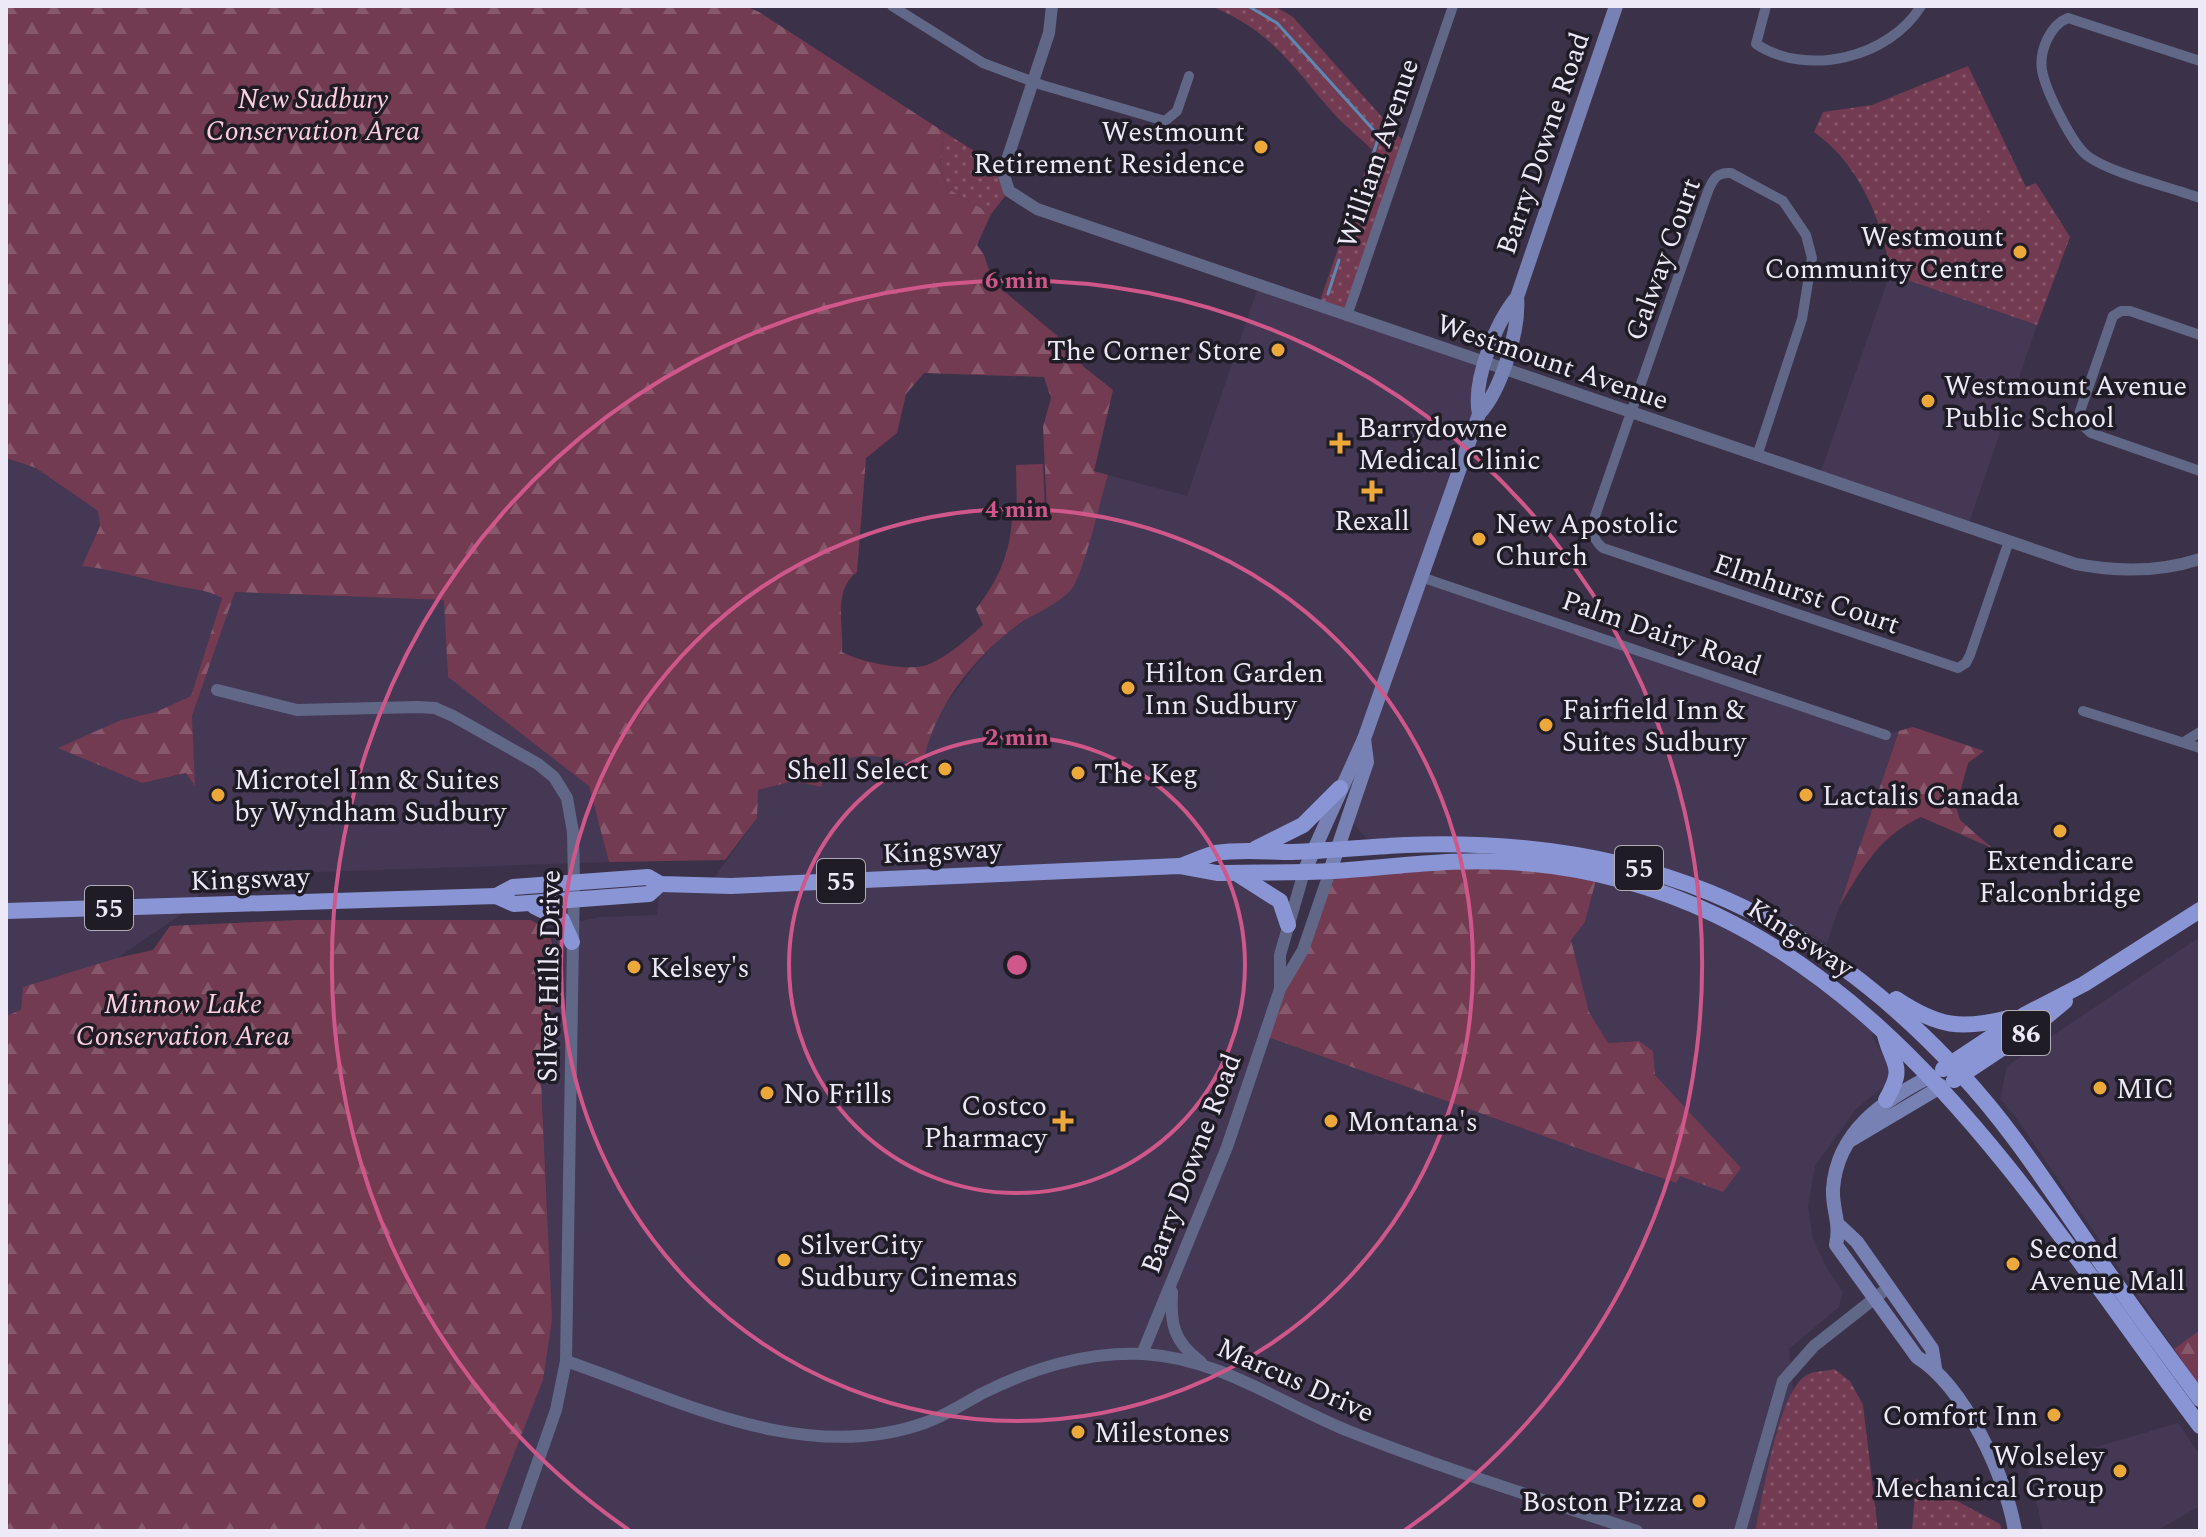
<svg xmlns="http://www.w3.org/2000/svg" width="2206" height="1537" font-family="Spectral,serif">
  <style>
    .built { fill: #443855 }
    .grass { fill: url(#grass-dots) }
    .forest { fill: url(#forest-firs); fill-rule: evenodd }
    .garden { fill: #733b51 }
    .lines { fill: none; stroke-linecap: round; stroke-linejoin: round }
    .stream { stroke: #5c88b4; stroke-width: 3 }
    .minor { stroke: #616787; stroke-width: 10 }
    .tertiary { stroke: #616787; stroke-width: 12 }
    .secondary { stroke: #7881b3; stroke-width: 14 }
    .primary { stroke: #8995d5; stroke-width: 16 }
    .ring { fill: none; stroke: #cf578a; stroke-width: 4 }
    .poi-dot { fill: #eca93a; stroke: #201c26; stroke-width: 3 }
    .labels { text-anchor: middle; stroke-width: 7; stroke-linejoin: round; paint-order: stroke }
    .shield { fill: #201c26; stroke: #b0acb8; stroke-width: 2 }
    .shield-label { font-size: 26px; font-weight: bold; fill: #eee9f7 }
    .park-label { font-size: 28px; font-style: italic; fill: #fecfdf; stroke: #201c26 }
    .poi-label { font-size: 28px; fill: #eee9f7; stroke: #201c26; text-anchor: start }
    .street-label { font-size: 28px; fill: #eee9f7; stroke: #201c26 }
    .centre { fill: #cf578a; stroke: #201c26; stroke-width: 4 }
    .ring-label { font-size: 24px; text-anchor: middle; font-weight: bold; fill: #cf578a; stroke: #201c26; stroke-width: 7; stroke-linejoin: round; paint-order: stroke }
  </style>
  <defs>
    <pattern id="grass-dots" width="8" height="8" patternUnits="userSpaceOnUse" patternTransform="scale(2)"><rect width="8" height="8" fill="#733b51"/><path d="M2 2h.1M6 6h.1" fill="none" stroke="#87576b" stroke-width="1.8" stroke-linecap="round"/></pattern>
    <pattern id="forest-firs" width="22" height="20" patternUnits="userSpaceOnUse" patternTransform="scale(2)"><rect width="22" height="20" fill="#733b51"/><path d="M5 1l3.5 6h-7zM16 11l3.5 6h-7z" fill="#87576b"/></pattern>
  </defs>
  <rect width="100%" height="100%" fill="#3b3249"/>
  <g class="built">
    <polygon points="1890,274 2037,325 1968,526 1819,477"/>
    <polygon points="1258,287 1485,364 1479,414 1422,573 1887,734 1899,731 1827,943 1766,909 1712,887 1554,844 1465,836 1392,845 1366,838 1352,822 1368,762 1285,836 1180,866 1235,873 1283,910 1280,989 1265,1036 1675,1183 1693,1119 1655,1075 1639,1041 1608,1043 1589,1012 1571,940 1585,922 1597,876 1701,909 1876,1023 1872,1036 1891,1069 1887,1084 1856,1109 1815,1166 1808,1206 1813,1239 1829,1272 1843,1292 1839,1307 1789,1349 1793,1390 1780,1422 1755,1531 484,1531 543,1380 548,1222 541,1080 551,1042 553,927 600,917 657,915 660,888 708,886 750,828 758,790 794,781 821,787 827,770 838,760 861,756 893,757 923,764 927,741 941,711 974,667 1001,637 1072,588 1108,475 1187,496"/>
    <polygon points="6,458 36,468 98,511 100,525 83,566 113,569 170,585 205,589 222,597 191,696 156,712 121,720 60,748 142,783 187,773 194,784 192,716 235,592 445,600 448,677 589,786 609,862 201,876 197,904 117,958 24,987 21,1010 6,1016"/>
    <polygon points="2200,937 2200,1330 2174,1349 2015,1116 2000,1099 2007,1066"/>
    <polygon points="2178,1423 2200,1455 2200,1506 2156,1531 2043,1531 2028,1467"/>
  </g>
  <g class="grass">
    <path d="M1211 6H1274L1293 17 1405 143 1346 317 1318 307 1372 150C1361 138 1347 128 1336 116 1293 68 1274 32 1211 6Z"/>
    <path d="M1968 66 2026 187 2036 183 2070 237 2037 325 1890 274C1884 221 1858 163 1814 132L1823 112 1872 105Z"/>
    <polygon points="944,132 1003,169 1009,191 991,214 947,188 940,166"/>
    <path d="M1834 1369 1850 1381 1863 1405 1878 1531H1755C1763 1499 1778 1386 1809 1374 1816 1371 1827 1371 1834 1369Z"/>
    <polygon points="1916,1479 2000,1524 2002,1531 1912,1531"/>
  </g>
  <g class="forest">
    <path d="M6 6H745L759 12 944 132 940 166 947 188 991 214 977 245 984 255 993 282 1061 339 1084 367 1113 390 1094 471 1108 475C1100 501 1085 568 1073 587 1064 601 1036 613 1022 622 976 654 932 709 923 765 886 758 837 741 821 787L794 781 758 790 757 818 725 860 609 862 589 786 448 677 444 600 235 592 192 716 195 786 186 773 142 783 58 748 121 720 156 712 191 696 222 598C204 588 187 589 168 584 139 578 112 569 82 566L100 526 98 511 36 468 6 458ZM924 373 1044 377 1051 398 1043 427 1047 513 1012 516C1011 552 998 581 976 609L983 625C967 639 948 657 927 665 907 672 860 662 842 652 844 623 832 591 857 572L866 458 897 433 906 394Z"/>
    <path d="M1913 727 1984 751 1968 763 1956 807 1960 820 1992 848 1921 817C1879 836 1861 870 1839 907L1899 731Z"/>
    <polygon points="1464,864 1597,876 1585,922 1571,940 1589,1012 1608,1043 1639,1041 1653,1051 1655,1075 1741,1168 1723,1192 1680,1176 1676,1183 1633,1168 1265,1036 1304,950 1330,871"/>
    <polygon points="298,920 531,920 548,930 552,943 551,1042 541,1080 552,1319 543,1380 484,1531 6,1531 6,1016 21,1010 23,987 117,958 153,950 170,926"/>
    <polygon points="2200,1330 2200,1387 2174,1349"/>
  </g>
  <g class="garden">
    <polygon points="1985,211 2010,227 1982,284 1974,286 1954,276 1952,267"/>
    <polygon points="1043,464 1045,511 1017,512 1016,465"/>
  </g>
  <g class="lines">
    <g class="stream">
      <polyline points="1248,6 1277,23 1379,136 1349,231"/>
      <polyline points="1328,294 1339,260"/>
    </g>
    <g class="minor">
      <polyline points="892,6 983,63 1042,85 1165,121 1177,111 1189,76"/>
      <path d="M1766 6 1756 44C1808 78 1890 57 1921 6"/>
      <path d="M2200 61 2068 18C2050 25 2039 51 2042 70 2045 89 2073 147 2089 157 2113 174 2171 187 2200 198"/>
      <polyline points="1347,316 1453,6"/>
      <polyline points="2200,335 2130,311 2121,311 2113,316 2077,420 2091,433 2200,471"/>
      <path d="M1757 456 1802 319 1812 258 1806 235 1783 201 1731 173C1717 172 1713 179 1708 191L1595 516C1592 530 1591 538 1603 548L1958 668 1966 663 1970 655 2009 541"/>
      <polyline points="1421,577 1886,735"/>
      <polyline points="2083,711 2200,748"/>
      <polyline points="2184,742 2200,732"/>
    </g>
    <g class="tertiary">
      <path d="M1052 6 1049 33 1003 172 1009 191 1037 209 2076 564C2117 572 2160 572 2200 559"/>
      <polyline points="217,690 297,710 417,707 435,708 453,716 538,764 554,777 567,798 573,832 574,882 566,1361 556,1410 514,1530"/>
      <polyline points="1280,989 1280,955 1304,872"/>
      <path d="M1172 1292C1170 1325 1174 1342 1201 1362"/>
      <polyline points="1142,1354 1227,1147 1280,989 1303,950 1330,871"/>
      <path d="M566 1361C680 1400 805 1467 927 1422 946 1415 963 1404 981 1394 1033 1368 1084 1352 1143 1354 1220 1358 1281 1404 1351 1432 1444 1469 1541 1499 1637 1531"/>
      <polyline points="1740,1531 1783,1381 1814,1346 1889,1287"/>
    </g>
    <g class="secondary">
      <path d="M1479 414C1472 381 1496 322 1517 297L1616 6"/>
      <polyline points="1330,871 1367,762 1364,739"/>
      <path d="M1304 872 1364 739 1479 414C1501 391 1520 329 1517 297"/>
      <path d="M1931 1076C1884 1100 1837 1131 1833 1189 1832 1210 1841 1222 1836 1245L1917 1357C1965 1387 2006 1477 2015 1531"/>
      <polyline points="1851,1140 1942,1086"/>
      <polyline points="1840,1226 1857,1242 1932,1349 1935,1368"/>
    </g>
    <g class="primary">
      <polyline points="1255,849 1303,825 1340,788"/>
      <path d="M1180 866C1192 862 1204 856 1216 853 1240 849 1267 852 1292 852 1329 851 1367 847 1405 845 1634 836 1805 905 1961 1074 2007 1123 2044 1180 2082 1235 2120 1291 2160 1345 2200 1399"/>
      <polyline points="1236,873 1280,901 1288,925"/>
      <path d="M496 896 513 887 648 877 660 884 731 886 1179 866 1217 873C1255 872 1294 873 1333 871 1395 867 1460 857 1523 863 1855 891 2020 1187 2200 1426"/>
      <polyline points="534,906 562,920 572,942"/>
      <polyline points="6,911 496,896 514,904 529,903 649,894 660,884"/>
      <path d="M1896 999C1938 1027 1961 1030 2009 1018"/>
      <path d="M1885 1035C1893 1067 1906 1065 1886 1100"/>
      <polyline points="1943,1069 2026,1014 2084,984 2200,910"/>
      <polyline points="1954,1080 2034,1027 2065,1001"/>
    </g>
  </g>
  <g class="ring">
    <circle cx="1017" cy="965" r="228"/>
    <circle cx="1017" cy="965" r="456"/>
    <path d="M629 1530A685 685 0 1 1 1405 1530"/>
  </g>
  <g class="poi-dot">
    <circle cx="1261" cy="147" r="8"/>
    <circle cx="2020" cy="252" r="8"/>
    <circle cx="1278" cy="350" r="8"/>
    <circle cx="1928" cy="401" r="8"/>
    <path d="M1336 431h8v8h8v8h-8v8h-8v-8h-8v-8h8z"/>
    <path d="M1368 479h8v8h8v8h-8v8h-8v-8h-8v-8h8z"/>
    <circle cx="1479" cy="539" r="8"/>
    <circle cx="1128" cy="688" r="8"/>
    <circle cx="1546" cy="725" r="8"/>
    <circle cx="945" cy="769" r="8"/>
    <circle cx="1078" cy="773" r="8"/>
    <circle cx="218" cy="795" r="8"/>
    <circle cx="1806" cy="795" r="8"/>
    <circle cx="2060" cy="831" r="8"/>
    <circle cx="634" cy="967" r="8"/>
    <circle cx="2100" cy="1088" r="8"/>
    <circle cx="767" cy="1093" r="8"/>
    <path d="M1059 1109h8v8h8v8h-8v8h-8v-8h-8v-8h8z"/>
    <circle cx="1331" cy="1121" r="8"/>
    <circle cx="784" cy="1260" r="8"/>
    <circle cx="2013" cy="1264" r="8"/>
    <circle cx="2054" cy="1415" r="8"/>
    <circle cx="1078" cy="1432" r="8"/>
    <circle cx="2120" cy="1471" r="8"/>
    <circle cx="1699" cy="1501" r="8"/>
  </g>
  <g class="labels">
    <g class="shield">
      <rect x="1615" y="846" width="48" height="44" rx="6"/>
      <rect x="817" y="859" width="48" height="44" rx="6"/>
      <rect x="85" y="886" width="48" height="44" rx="6"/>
      <rect x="2002" y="1011" width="48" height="44" rx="6"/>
    </g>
    <g class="shield-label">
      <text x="1639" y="877">55</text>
      <text x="841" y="890">55</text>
      <text x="109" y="917">55</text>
      <text x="2026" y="1042">86</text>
    </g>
    <g class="park-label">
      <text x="313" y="108">New Sudbury<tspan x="313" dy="32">Conservation Area</tspan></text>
      <text x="183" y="1013">Minnow Lake<tspan x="183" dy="32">Conservation Area</tspan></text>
    </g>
    <g class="poi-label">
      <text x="1245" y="141" text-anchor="end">Westmount<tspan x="1245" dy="32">Retirement Residence</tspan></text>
      <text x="2004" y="246" text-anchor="end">Westmount<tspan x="2004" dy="32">Community Centre</tspan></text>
      <text x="1262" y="360" text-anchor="end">The Corner Store</text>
      <text x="1944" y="395">Westmount Avenue<tspan x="1944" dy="32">Public School</tspan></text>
      <text x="1358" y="437">Barrydowne<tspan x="1358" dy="32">Medical Clinic</tspan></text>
      <text x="1372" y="530" text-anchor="middle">Rexall</text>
      <text x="1495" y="533">New Apostolic<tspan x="1495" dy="32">Church</tspan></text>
      <text x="1144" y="682">Hilton Garden<tspan x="1144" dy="32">Inn Sudbury</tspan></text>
      <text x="1562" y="719">Fairfield Inn &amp;<tspan x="1562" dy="32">Suites Sudbury</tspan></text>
      <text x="929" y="779" text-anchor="end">Shell Select</text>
      <text x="1094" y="783">The Keg</text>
      <text x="234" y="789">Microtel Inn &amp; Suites<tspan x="234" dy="32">by Wyndham Sudbury</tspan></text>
      <text x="1822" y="805">Lactalis Canada</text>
      <text x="2060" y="870" text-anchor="middle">Extendicare<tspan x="2060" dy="32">Falconbridge</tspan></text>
      <text x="650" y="977">Kelsey's</text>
      <text x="2116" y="1098">MIC</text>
      <text x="783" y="1103">No Frills</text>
      <text x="1047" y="1115" text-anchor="end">Costco<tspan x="1047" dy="32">Pharmacy</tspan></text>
      <text x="1347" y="1131">Montana's</text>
      <text x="800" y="1254">SilverCity<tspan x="800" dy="32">Sudbury Cinemas</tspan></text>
      <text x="2029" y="1258">Second<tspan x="2029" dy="32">Avenue Mall</tspan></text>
      <text x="2038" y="1425" text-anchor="end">Comfort Inn</text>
      <text x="1094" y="1442">Milestones</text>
      <text x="2104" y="1465" text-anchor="end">Wolseley<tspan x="2104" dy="32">Mechanical Group</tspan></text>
      <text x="1683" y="1511" text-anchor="end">Boston Pizza</text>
    </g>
    <g class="street-label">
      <text transform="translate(1542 143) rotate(-71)" y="10">Barry Downe Road</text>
      <text transform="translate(1377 153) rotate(-71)" y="10">William Avenue</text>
      <text transform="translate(1662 259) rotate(-70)" y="10">Galway Court</text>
      <text transform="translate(1553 361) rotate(19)" y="10">Westmount Avenue</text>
      <text transform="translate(1807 593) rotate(19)" y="10">Elmhurst Court</text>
      <text transform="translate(1662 632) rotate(19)" y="10">Palm Dairy Road</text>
      <text transform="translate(942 850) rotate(-3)" y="10">Kingsway</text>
      <text transform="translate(250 878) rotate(-2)" y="10">Kingsway</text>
      <text transform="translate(1801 937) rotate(33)" y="10">Kingsway</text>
      <text transform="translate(548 976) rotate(-89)" y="10">Silver Hills Drive</text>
      <text transform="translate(1190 1163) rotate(-69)" y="10">Barry Downe Road</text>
      <text transform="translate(1296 1379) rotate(24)" y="10">Marcus Drive</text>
    </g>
  </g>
  <circle cx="1017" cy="965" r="12" class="centre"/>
  <g class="ring-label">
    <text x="1017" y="288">6 min</text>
    <text x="1017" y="517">4 min</text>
    <text x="1017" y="745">2 min</text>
  </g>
  <rect width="2206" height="1537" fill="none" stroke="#eee9f7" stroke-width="16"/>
</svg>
